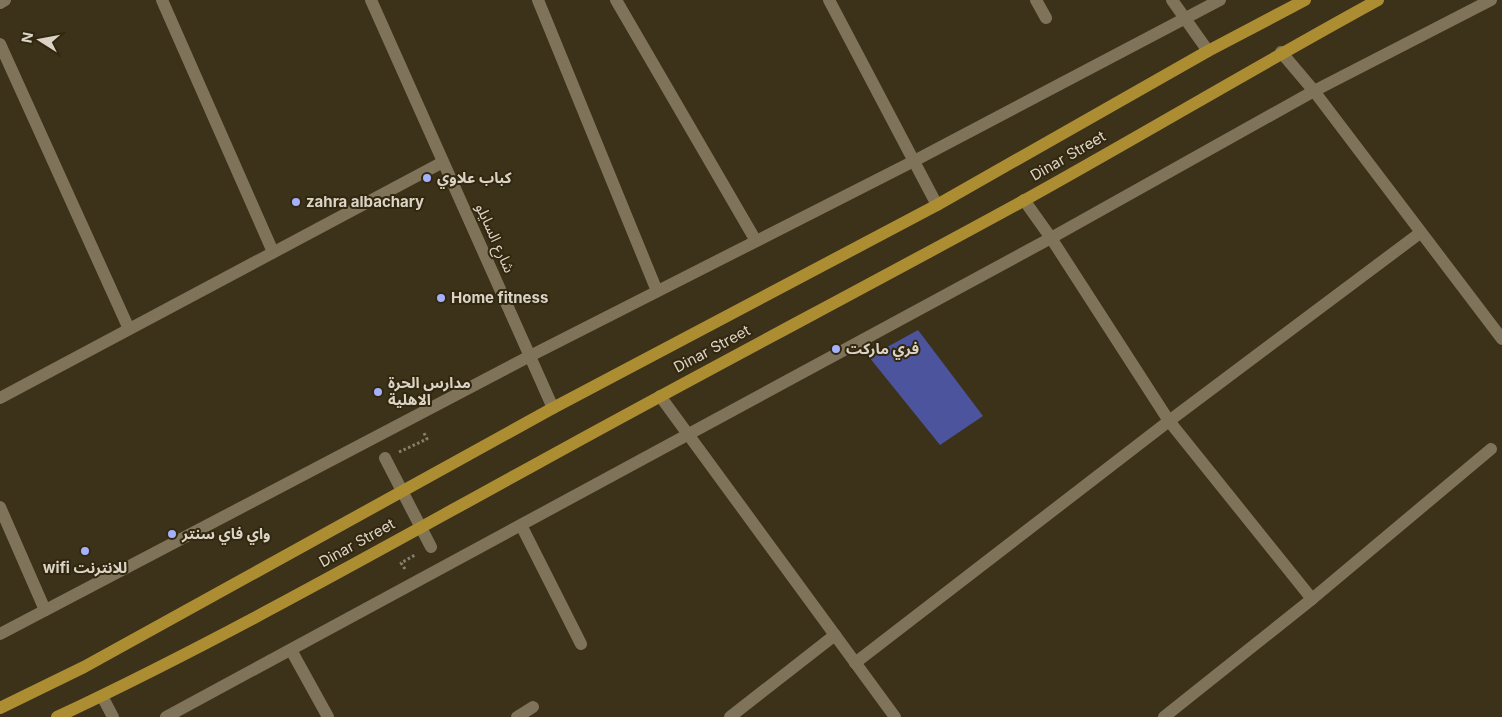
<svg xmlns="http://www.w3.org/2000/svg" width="1502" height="717" font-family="Inter,'Noto Sans Arabic',sans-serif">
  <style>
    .building { fill: #4b549c }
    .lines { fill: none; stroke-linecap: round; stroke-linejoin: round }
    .path { stroke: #887f6c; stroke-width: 3; stroke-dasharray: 2.5 2.5; stroke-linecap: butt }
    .pedestrian { stroke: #7f7459; stroke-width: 12 }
    .minor { stroke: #7f7459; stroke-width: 12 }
    .tertiary { stroke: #7f7459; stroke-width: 12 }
    .primary { stroke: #ad8d32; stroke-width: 12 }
    .poi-dot { fill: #a4b1fc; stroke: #32270f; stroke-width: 2 }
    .labels { text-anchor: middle; stroke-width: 4; stroke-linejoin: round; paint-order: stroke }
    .street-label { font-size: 15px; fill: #dbd4c6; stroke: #32270f }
    .poi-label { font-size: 15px; font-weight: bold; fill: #dbd4c6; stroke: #32270f; text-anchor: start }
  </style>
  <rect width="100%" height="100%" fill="#3c3119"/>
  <polygon class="building" points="918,330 983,416 940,445 869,357"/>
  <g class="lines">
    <g class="path">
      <polyline points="399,452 427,439 423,431"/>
      <polyline points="405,569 401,563 415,555"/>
    </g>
    <polyline class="pedestrian" points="385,458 431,547"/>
    <g class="minor">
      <polyline points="162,0 273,252"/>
      <polyline points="538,0 657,291"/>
      <polyline points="616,0 756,241"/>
      <polyline points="829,0 937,205"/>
      <polyline points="1036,0 1046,18"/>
      <polyline points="1172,0 1208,51"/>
      <polyline points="0,3 5,0"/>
      <polyline points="0,44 129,329"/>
      <polyline points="1281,52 1314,91 1502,339"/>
      <polyline points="1024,200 1051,238 1169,421 1312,599"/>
      <polyline points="660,396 895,717"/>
      <polyline points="0,398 443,162"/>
      <polyline points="0,507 45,610"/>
      <polyline points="521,525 581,644"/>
      <polyline points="291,650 328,717"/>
      <polyline points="855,663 1169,421 1420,233"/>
      <polyline points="102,696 113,717"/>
      <polyline points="166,717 1051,238 1314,91 1491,0"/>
      <polyline points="517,717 533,707"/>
      <polyline points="730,717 835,635"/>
      <polyline points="1164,717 1312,599 1491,449"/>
    </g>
    <g class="tertiary">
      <polyline points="371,0 553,408"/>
      <polyline points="0,634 530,356 914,161 1220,0"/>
    </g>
    <g class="primary">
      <polyline points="0,708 84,667 553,408 937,205 1208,51 1305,0"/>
      <path d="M57 717C221 640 379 550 538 463 699 374 862 289 1023 201 1142 135 1259 65 1378 0"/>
    </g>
  </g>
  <g class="poi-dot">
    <circle cx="427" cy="178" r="5"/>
    <circle cx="296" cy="202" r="5"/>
    <circle cx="441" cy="298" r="5"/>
    <circle cx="836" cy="349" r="5"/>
    <circle cx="378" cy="392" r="5"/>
    <circle cx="172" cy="534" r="5"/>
    <circle cx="85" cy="551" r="5"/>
  </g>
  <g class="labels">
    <g class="street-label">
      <text transform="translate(1068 156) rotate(-30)" y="5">Dinar Street</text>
      <text transform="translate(495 238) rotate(66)" y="5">شارع السايلو</text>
      <text transform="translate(712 349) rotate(-28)" y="5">Dinar Street</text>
      <text transform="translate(357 543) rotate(-29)" y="5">Dinar Street</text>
    </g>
    <g class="poi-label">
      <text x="437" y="183">كباب علاوي</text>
      <text x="306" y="207">zahra albachary</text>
      <text x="451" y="303">Home fitness</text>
      <text x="846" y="354">فري ماركت</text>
      <text x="388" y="388">مدارس الحرة<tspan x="388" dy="17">الاهلية</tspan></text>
      <text x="182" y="539">واي فاي سنتر</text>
      <text x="85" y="573" text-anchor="middle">wifi للانترنت</text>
    </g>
  </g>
  <g transform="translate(40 40) rotate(281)" stroke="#32270f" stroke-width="4" paint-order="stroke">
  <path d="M0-4L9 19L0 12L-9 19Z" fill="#dbd4c6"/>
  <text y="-8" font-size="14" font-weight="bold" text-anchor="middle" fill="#dbd4c6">N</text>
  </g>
</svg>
